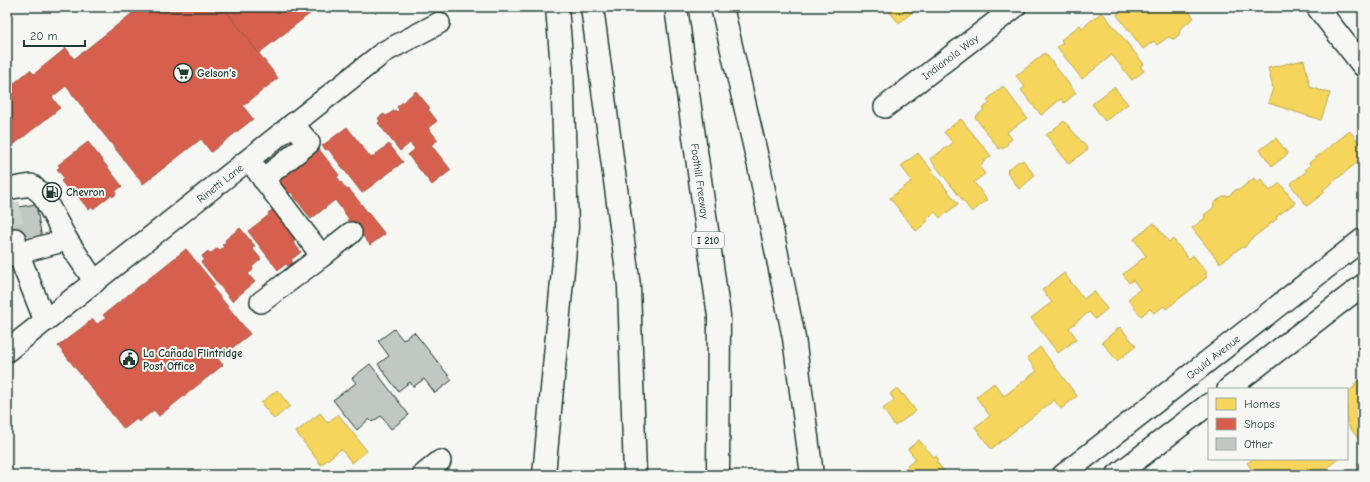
<svg xmlns="http://www.w3.org/2000/svg" width="1370" height="482" font-family="'Comic Neue',sans-serif">
  <style>
    .homes { fill: #f6d55c; stroke: #b6a750 }
    .shops { fill: #d6604d; stroke: #9f5646 }
    .building { fill: #c1c8c3; stroke: #1f3d34 }
    .lines { fill: none; stroke-linecap: round; stroke-linejoin: round }
    .minor-tunnel { stroke: #cbd1cc; stroke-width: 21; stroke-dasharray: 21 10; stroke-linecap: butt }
    .minor-casing { stroke: #1f3d34; stroke-width: 24 }
    .highway-casing { stroke: #1f3d34; stroke-width: 25 }
    .minor { stroke: #f6f6f2; stroke-width: 21 }
    .highway { stroke: #f6f6f2; stroke-width: 22 }
    .labels { text-anchor: middle; stroke-width: 4; stroke-linejoin: round; paint-order: stroke }
    .shield { fill: #f6f6f2; stroke: #60746d; stroke-width: 1 }
    .shield-label { font-size: 10px; font-weight: bold; fill: #1f3d34 }
    .street-label { font-size: 11px; fill: #1f3d34; stroke: #f6f6f2 }
    .poi-label { font-size: 11px; font-weight: bold; fill: #1f3d34; stroke: #f6f6f2; text-anchor: start }
  </style>
  <rect width="100%" height="100%" fill="#f6f6f2"/>
  <filter id="ink" filterUnits="userSpaceOnUse"><feTurbulence type="fractalNoise" baseFrequency=".025" numOctaves="2"/><feDisplacementMap in="SourceGraphic" scale="8" xChannelSelector="R" yChannelSelector="G"/><feConvolveMatrix kernelMatrix="1 2 1 2 8 2 1 2 1" color-interpolation-filters="sRGB"/></filter>
  <g filter="url(#ink)">
    <g class="homes">
      <polygon points="885,7 919,7 899,23"/>
      <polygon points="1128,7 1186,7 1194,18 1180,29 1179,35 1174,39 1168,37 1157,45 1154,41 1143,49 1117,15"/>
      <polygon points="1102,12 1144,64 1140,66 1144,71 1132,80 1112,55 1082,79 1057,47 1063,43 1061,40 1080,25 1082,28"/>
      <polygon points="1045,53 1076,93 1064,103 1061,99 1041,115 1021,90 1025,87 1016,76"/>
      <polygon points="1304,60 1310,87 1330,93 1321,120 1268,103 1273,88 1268,68"/>
      <polygon points="1003,86 1027,118 1007,132 1012,139 1007,143 1008,144 1003,149 1002,147 999,149 975,117 984,110 982,109 990,103 987,100"/>
      <polygon points="1114,87 1128,104 1105,121 1092,104"/>
      <polygon points="961,119 991,156 982,163 983,164 980,167 985,174 974,182 987,200 972,212 930,159 953,143 944,132"/>
      <polygon points="1064,121 1088,149 1069,164 1046,135"/>
      <polygon points="1350,131 1363,148 1363,158 1323,190 1325,192 1307,206 1290,184 1307,171 1305,169 1311,165 1309,163"/>
      <polygon points="1276,138 1288,154 1272,166 1260,150"/>
      <polygon points="918,153 958,204 940,218 935,212 926,219 928,221 916,231 890,198 912,181 901,166"/>
      <polygon points="1023,160 1035,176 1019,189 1007,172 1008,171 1007,170 1019,161 1020,162"/>
      <polygon points="1254,178 1257,182 1261,179 1270,191 1280,183 1295,203 1276,217 1277,219 1250,240 1245,247 1240,248 1220,263 1192,228 1205,218 1204,215 1213,208 1214,203 1223,196 1228,196 1237,189 1239,190"/>
      <polygon points="1154,223 1169,242 1173,239 1189,259 1193,255 1207,273 1205,274 1207,277 1166,309 1164,306 1154,313 1150,309 1141,316 1128,299 1140,289 1133,280 1129,283 1123,274 1146,256 1134,239"/>
      <polygon points="1064,273 1084,299 1094,291 1107,309 1095,319 1089,312 1069,328 1077,339 1058,353 1031,318 1052,302 1042,290"/>
      <polygon points="1120,327 1136,346 1117,361 1102,342"/>
      <polygon points="1040,347 1077,396 1061,409 1054,400 991,449 975,427 990,416 976,397 994,383 1004,396 1037,371 1027,358"/>
      <polygon points="1363,377 1363,445 1347,424 1347,393 1355,386 1354,384"/>
      <polygon points="897,388 902,395 903,394 916,411 895,426 883,409 894,400 890,394"/>
      <polygon points="277,390 290,406 274,419 261,403"/>
      <polygon points="320,413 328,423 338,414 367,451 352,463 341,449 321,465 296,432"/>
      <polygon points="919,440 934,457 936,456 938,459 936,461 947,475 896,475 916,459 908,449"/>
      <polygon points="1253,459 1265,460 1266,459 1338,459 1318,475 1256,475 1247,463"/>
    </g>
    <g class="shops">
      <polygon points="140,7 223,7 278,78 243,106 253,119 211,152 201,139 143,184 66,86 52,97 60,108 7,150 7,89 30,70 34,74 66,48 74,59"/>
      <polygon points="223,7 308,7 312,12 259,53"/>
      <polygon points="416,91 430,108 428,109 437,121 428,128 438,140 431,145 451,170 432,185 408,155 415,149 410,143 400,151 378,123 380,121 378,118 384,114 386,116 395,110 397,112 399,110 397,107"/>
      <polygon points="347,127 371,158 389,144 403,162 362,193 328,149 326,150 322,146"/>
      <polygon points="88,142 122,186 115,192 116,194 113,197 111,195 93,209 92,207 89,210 76,194 73,196 61,181 64,178 57,169 60,167 58,165"/>
      <polygon points="318,148 339,175 337,177 347,190 349,189 385,234 370,245 355,226 353,228 347,220 349,219 335,200 311,219 291,192 288,194 280,183 281,183 279,180"/>
      <polygon points="273,209 286,224 284,225 296,240 293,242 301,252 291,260 293,263 288,266 286,264 278,270 248,231 269,215 268,213"/>
      <polygon points="240,228 255,246 252,248 261,259 252,267 253,270 248,274 255,282 232,301 201,262 204,260 202,256 208,251 209,253 211,253 218,248 220,250 224,247 222,245 226,242 225,240"/>
      <polygon points="186,249 215,285 212,287 250,334 218,359 223,365 159,416 154,410 139,422 137,419 124,429 58,346 93,319 97,324 106,318 103,315"/>
    </g>
    <g class="building">
      <polygon points="36,204 42,239 7,245 7,209"/>
      <polygon points="394,329 403,340 414,332 452,380 435,393 424,379 413,387 410,382 398,391 378,364 389,356 378,341"/>
      <polygon points="370,364 409,415 391,429 381,416 372,422 369,419 357,430 333,400 356,383 352,378"/>
    </g>
    <g class="lines">
      <polyline class="minor-tunnel" points="9,203 15,239"/>
      <defs>
        <g id="minor">
          <polyline points="1317,7 1363,66"/>
          <polyline points="885,107 1015,7"/>
          <polyline points="249,160 322,256 261,302"/>
          <polyline points="263,179 309,143 293,124"/>
          <polyline points="7,189 31,185 42,194 67,240 95,282"/>
          <polyline points="15,239 18,253 45,321"/>
          <polyline points="7,256 67,240"/>
          <polyline points="322,256 351,233"/>
          <polyline points="7,351 384,52 439,23"/>
          <polyline points="1228,389 1363,285"/>
          <polyline points="423,475 440,461"/>
          <polyline points="1063,475 1363,239"/>
          <polyline points="1117,475 1209,404"/>
        </g>
        <g id="highway">
          <polyline points="592,7 629,286 635,475"/>
          <polyline points="676,7 719,316 718,475"/>
          <polyline points="722,7 759,166 794,338 812,475"/>
          <polyline points="544,475 567,227 562,68 557,7"/>
        </g>
      </defs>
      <use href="#minor" class="minor-casing"/>
      <use href="#highway" class="highway-casing"/>
      <use href="#minor" class="minor"/>
      <use href="#highway" class="highway"/>
    </g>
  </g>
  <defs>
    <symbol id="supermarket-ring" viewBox="-11 -11 22 22"><circle r="9.5" fill="#f6f6f2" stroke="#1f3d34" stroke-width="1.5"/><path d="M-6-5.5h2.5l.6 2H6L4.5 2H-2.5L-4.4-4H-6ZM-1.5 3.2a1.3 1.3 0 1 0 .1 0ZM3 3.2a1.3 1.3 0 1 0 .1 0Z" fill="#1f3d34"/></symbol>
    <symbol id="fuel-ring" viewBox="-11 -11 22 22"><circle r="9.5" fill="#f6f6f2" stroke="#1f3d34" stroke-width="1.5"/><path d="M-5.5-6h7V0h2V4h1.3V-2.5L3-4.5l.8-.8L6-3V5H2.5V1h-1V6h-7ZM-4.2-4.7v3.2H.2V-4.7Z" fill="#1f3d34"/></symbol>
    <symbol id="civic-ring" viewBox="-11 -11 22 22"><circle r="9.5" fill="#f6f6f2" stroke="#1f3d34" stroke-width="1.5"/><path d="M-.6-6.5H3V-4.5H.6V-3L4-1V1h2V6H-6V1h2V-1L-.6-3ZM-1.2 2.5V6h2.4V2.5Z" fill="#1f3d34"/></symbol>
  </defs>
  <g fill-rule="evenodd">
    <use href="#supermarket-ring" x="172" y="62" width="22" height="22"/>
    <use href="#fuel-ring" x="41" y="181" width="22" height="22"/>
    <use href="#civic-ring" x="118" y="348" width="22" height="22"/>
  </g>
  <g class="labels">
    <rect class="shield" x="692" y="232" width="32" height="16" rx="3"/>
    <g class="shield-label">
      <text x="708" y="244">I 210</text>
    </g>
    <g class="street-label">
      <text transform="translate(950 57) rotate(-37)" y="4">Indianola Way</text>
      <text transform="translate(700 181) rotate(82)" y="4">Foothill Freeway</text>
      <text transform="translate(220 183) rotate(-38)" y="4">Rinetti Lane</text>
      <text transform="translate(1213 357) rotate(-38)" y="4">Gould Avenue</text>
    </g>
    <g class="poi-label">
      <text x="197" y="77">Gelson's</text>
      <text x="66" y="196">Chevron</text>
      <text x="143" y="357">La Cañada Flintridge<tspan x="143" dy="13">Post Office</tspan></text>
    </g>
  </g>
  <rect width="1370" height="482" fill="none" stroke="#f6f6f2" stroke-width="24"/>
  <rect x="12" y="12" width="1346" height="458" fill="none" stroke="#1f3d34" stroke-width="1.5" filter="url(#ink)"/>
  <rect x="1208" y="388" width="140" height="72" fill="#f6f6f2" stroke="#a0aca6"/>
  <rect x="1216" y="398" width="20" height="12" fill="#f6d55c" stroke="#a0aca6"/>
  <text x="1244" y="408" font-size="12" fill="#1f3d34">Homes</text>
  <rect x="1216" y="418" width="20" height="12" fill="#d6604d" stroke="#a0aca6"/>
  <text x="1244" y="428" font-size="12" fill="#1f3d34">Shops</text>
  <rect x="1216" y="438" width="20" height="12" fill="#c1c8c3" stroke="#a0aca6"/>
  <text x="1244" y="448" font-size="12" fill="#1f3d34">Other</text>
  <path d="M24 40v6h61v-6" fill="none" stroke="#1f3d34" stroke-width="2"/>
  <text x="30" y="40" font-size="12" fill="#1f3d34" stroke="#f6f6f2" stroke-width="3" paint-order="stroke">20 m</text>
</svg>
